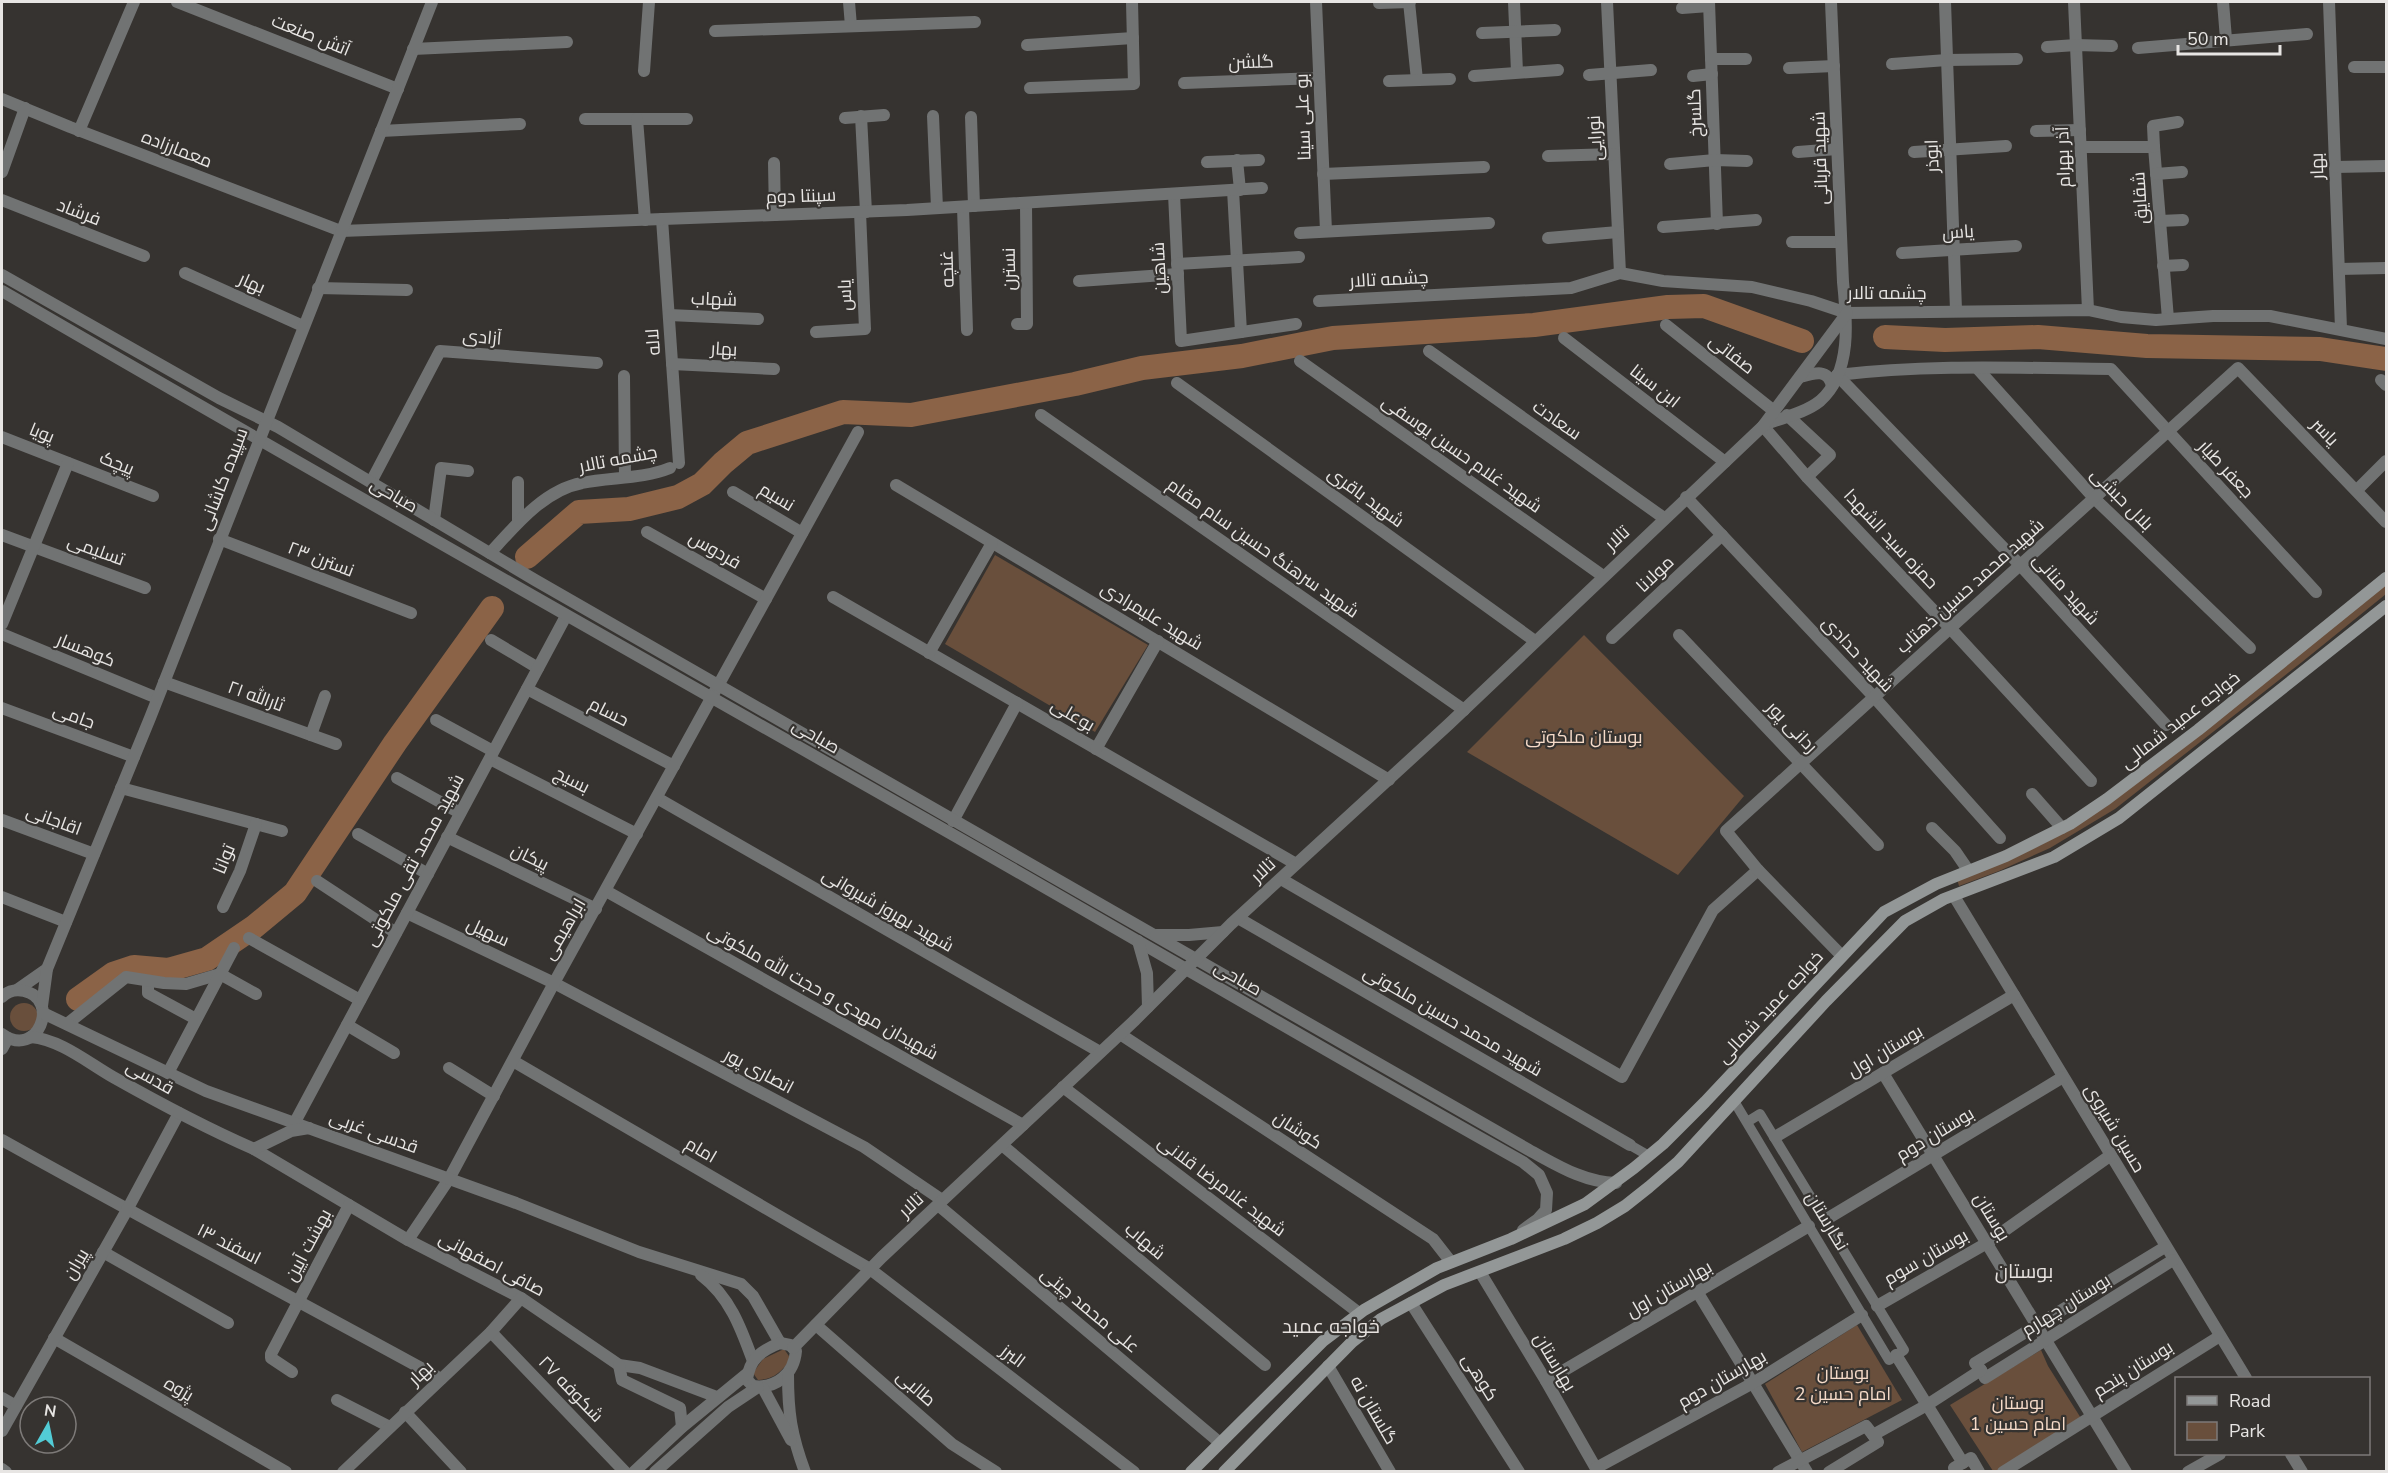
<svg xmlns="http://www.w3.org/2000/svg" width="2388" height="1473" font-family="'Nunito Sans',Cairo,sans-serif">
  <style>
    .green { fill: #694f3c }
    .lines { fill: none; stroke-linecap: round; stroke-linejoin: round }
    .river { stroke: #8b6347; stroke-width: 24 }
    .pedestrian { stroke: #717373; stroke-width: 10 }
    .minor { stroke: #717373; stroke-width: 12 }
    .tertiary { stroke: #717373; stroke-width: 12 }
    .secondary { stroke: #939797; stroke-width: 12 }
    .labels { text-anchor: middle; stroke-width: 4.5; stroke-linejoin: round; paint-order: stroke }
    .street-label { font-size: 18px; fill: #e7e5e3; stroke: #363330 }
    .park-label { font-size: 18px; fill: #f6dbc9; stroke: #363330 }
    .neighbourhood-label { font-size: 20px; fill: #e6e1de; stroke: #363330 }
  </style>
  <rect width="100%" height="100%" fill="#363330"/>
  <g class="green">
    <polygon points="995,555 1148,645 1095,732 945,644"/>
    <polygon points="2386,584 2386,594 2302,662 2115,809 2050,848 1999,871 1959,886 1957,879 2041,845 2107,806"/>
    <polygon points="1584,635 1744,796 1678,875 1467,752"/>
    <circle cx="24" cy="1017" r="14"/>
    <polygon points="1857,1325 1902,1400 1802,1452 1765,1384"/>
    <path d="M784 1349 791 1359C781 1372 774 1379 758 1380L753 1373 763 1359Z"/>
    <polygon points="2041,1350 2048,1366 2084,1423 2008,1471 1993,1471 1950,1405"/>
  </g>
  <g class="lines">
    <g class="river">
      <polyline points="1885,337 1945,340 2038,337 2147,346 2320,349 2386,359"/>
      <polyline points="527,557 579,512 629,509 678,497 702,484 723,463 747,443 843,412 911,415 1075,384 1142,368 1242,356 1333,338 1534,325 1668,307 1704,306 1802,341"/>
      <polyline points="78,999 113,974 134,967 168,970 207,959 254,927 295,893 395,743 492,608"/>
    </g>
    <g class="pedestrian">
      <polyline points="1734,1101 1889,1360 1904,1350 1760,1114 1747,1122"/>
      <polyline points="1630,1145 1649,1156"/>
    </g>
    <g class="minor">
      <polyline points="177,2 398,89"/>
      <polyline points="849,2 851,26"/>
      <polyline points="1316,2 1326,231"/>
      <polyline points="1409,2 1417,80"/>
      <polyline points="1514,2 1517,72"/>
      <polyline points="1607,2 1620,273"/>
      <polyline points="1709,2 1717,224"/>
      <polyline points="1945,2 1956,310"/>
      <polyline points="2074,2 2088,310"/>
      <polyline points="2223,2 2226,39"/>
      <polyline points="2329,2 2341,329"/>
      <polyline points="1379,3 1410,2"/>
      <polyline points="1682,8 1709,6"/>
      <polyline points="715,31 975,22"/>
      <polyline points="1482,33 1555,30"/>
      <polyline points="1027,45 1133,38"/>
      <polyline points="2047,47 2076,45 2112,46"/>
      <polyline points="2138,48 2307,34"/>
      <polyline points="413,49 567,42"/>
      <polyline points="1711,59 1746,59"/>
      <polyline points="1892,64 1947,60 2017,59"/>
      <polyline points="2354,67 2386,67"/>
      <polyline points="1789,68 1834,66"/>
      <polyline points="644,71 649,2"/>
      <polyline points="1589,75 1651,70"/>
      <polyline points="1474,76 1558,70"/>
      <polyline points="1693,76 1712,74"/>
      <polyline points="1389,81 1450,79"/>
      <polyline points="1184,83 1319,78"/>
      <polyline points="1030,88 1134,84 1132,2"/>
      <polyline points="2,99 70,127 341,231"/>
      <polyline points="861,116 866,212"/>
      <polyline points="933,116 937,208"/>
      <polyline points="971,117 974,206"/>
      <polyline points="845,118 884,115"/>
      <polyline points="585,119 687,119"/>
      <polyline points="637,119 645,220"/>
      <polyline points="79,131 134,2"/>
      <polyline points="381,131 520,124"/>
      <polyline points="2036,131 2080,130"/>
      <polyline points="2081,147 2154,147 2168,319"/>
      <polyline points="2154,147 2153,126 2178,122"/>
      <polyline points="1798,152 1837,149"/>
      <polyline points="1914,152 2006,146"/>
      <polyline points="1548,156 1614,154"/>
      <polyline points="1237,160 1240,190"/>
      <polyline points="1207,162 1259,160"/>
      <polyline points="774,163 775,215"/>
      <polyline points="1670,164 1715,160 1747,161"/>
      <polyline points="2335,167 2386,166"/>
      <polyline points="2,172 25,108"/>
      <polyline points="1323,174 1484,167"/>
      <polyline points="2156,174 2182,172"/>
      <polyline points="1233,190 1241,332"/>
      <polyline points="1174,194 1181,341 1296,324"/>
      <polyline points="2,200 144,256"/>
      <polyline points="963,207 967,330"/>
      <polyline points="662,219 679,463"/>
      <polyline points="2160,221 2183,220"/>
      <polyline points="1663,227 1756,220"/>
      <polyline points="1300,233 1489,223"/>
      <polyline points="1548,238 1618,232"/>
      <polyline points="1792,242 1841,242"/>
      <polyline points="1902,253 2016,246"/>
      <polyline points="1177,264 1299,257"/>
      <polyline points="2163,266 2183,265"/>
      <polyline points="2339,269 2386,268"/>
      <polyline points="185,273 303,326"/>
      <polyline points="1079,281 1178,274"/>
      <polyline points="318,288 407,290"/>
      <polyline points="1319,301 1571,288 1620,273 1663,281 1752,287 1811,301 1847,313 2088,310 2121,317 2156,320 2213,316 2270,316 2386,339"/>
      <polyline points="669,315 758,319"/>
      <polyline points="1017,324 1027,324 1026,203"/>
      <polyline points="1666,325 1774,411"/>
      <polyline points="816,332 865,329 860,212"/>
      <polyline points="1564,338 1725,462"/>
      <polyline points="1429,351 1664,518"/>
      <polyline points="1300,361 1603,576"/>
      <polyline points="672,364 774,369"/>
      <polyline points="1977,368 2094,498 2250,648"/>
      <path d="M1837 375C1928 364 2020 368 2111 369L2316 592"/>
      <polyline points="1837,375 2020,565 2166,725"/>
      <polyline points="624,376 625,477"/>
      <polyline points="2381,380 2386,385"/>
      <polyline points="1177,383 1535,641"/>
      <polyline points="1041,415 1464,710"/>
      <polyline points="1787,415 1830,455 1807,477"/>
      <polyline points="1763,426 1807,477 1950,628 2091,781"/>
      <polyline points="2,437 153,496"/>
      <polyline points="371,482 440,351 597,363"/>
      <polyline points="518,482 518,522"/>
      <polyline points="896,485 1389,780"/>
      <polyline points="2357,490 2386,461"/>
      <polyline points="733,492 802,533"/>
      <polyline points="1686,497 1874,697 2000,838"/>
      <polyline points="434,520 441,468 468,471"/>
      <polyline points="647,532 766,599"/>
      <polyline points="2,535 145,588"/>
      <polyline points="219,539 411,613"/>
      <path d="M490 553C515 526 544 490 582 483 610 477 643 479 670 468"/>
      <polyline points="833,597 1296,864"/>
      <polyline points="2,624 68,463"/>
      <polyline points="2,634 157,698"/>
      <polyline points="1679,635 1878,845"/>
      <polyline points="1612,638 1722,535"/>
      <polyline points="491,640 538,668"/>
      <polyline points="929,653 992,543"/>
      <polyline points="164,682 336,744"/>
      <polyline points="527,689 674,766"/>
      <polyline points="2,708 134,757"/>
      <polyline points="436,720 493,751"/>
      <polyline points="311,735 325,696"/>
      <polyline points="1096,749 1158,641"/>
      <polyline points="490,759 637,834"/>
      <polyline points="397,778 460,813"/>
      <polyline points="121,788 282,831"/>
      <polyline points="2032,794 2062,828"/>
      <polyline points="657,798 1100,1052"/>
      <polyline points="2,820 94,854"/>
      <polyline points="953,821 1017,703"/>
      <polyline points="1932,828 1955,851 1968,870"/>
      <polyline points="358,834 428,874"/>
      <polyline points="447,837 596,909"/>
      <polyline points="1281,879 1622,1077 1713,910 1758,870"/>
      <polyline points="317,881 396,933"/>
      <polyline points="606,891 1023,1125"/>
      <polyline points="1954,896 2246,1378"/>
      <polyline points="2,897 66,922"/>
      <polyline points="223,907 240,871 256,824"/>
      <polyline points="407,913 554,983 864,1147 942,1200"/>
      <polyline points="1238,918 1630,1145"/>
      <polyline points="249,938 360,1000"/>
      <polyline points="1842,956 1758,870 1726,831 2238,368 2386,522"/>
      <polyline points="148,981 148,993 196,1019"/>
      <polyline points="67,1024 126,977 164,983 186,984 220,974 256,994"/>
      <polyline points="347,1025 394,1053"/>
      <polyline points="1120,1034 1433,1239 1451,1262"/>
      <polyline points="513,1061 870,1269 1134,1472"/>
      <polyline points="449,1068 494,1096"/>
      <polyline points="168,1073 234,948"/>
      <polyline points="1883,1073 2126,1472"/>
      <polyline points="1063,1087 1359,1313"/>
      <polyline points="295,1122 566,616"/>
      <polyline points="1775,1137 2014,995"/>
      <path d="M2 1140C147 1221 295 1299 441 1379"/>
      <polyline points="1002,1145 1265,1365"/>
      <polyline points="254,1149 408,1240 521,1298 619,1365 640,1368 717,1397"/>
      <polyline points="938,1205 1219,1442"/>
      <polyline points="1825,1220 2063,1077"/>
      <polyline points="408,1240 449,1179 554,983 858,432"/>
      <polyline points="103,1252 228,1323"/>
      <polyline points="1480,1272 1546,1381 1598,1472"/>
      <polyline points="1698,1293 1807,1472"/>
      <polyline points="1411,1303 1519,1472"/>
      <polyline points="1877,1306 1987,1243 2111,1155"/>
      <polyline points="816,1325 952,1444 996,1472"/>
      <polyline points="491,1332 625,1472"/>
      <polyline points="54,1338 286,1472"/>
      <polyline points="1896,1355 1963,1463"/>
      <polyline points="619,1365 622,1380 680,1408 682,1427"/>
      <polyline points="1328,1366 1390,1472"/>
      <polyline points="1981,1370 1985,1378 2173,1260"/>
      <polyline points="292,1372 271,1358 271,1354 349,1205"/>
      <polyline points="1546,1381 1809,1226"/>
      <polyline points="2,1398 16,1406"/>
      <polyline points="337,1400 390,1427"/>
      <polyline points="405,1412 461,1472"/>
      <polyline points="2,1431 127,1210 179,1113"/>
      <polyline points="2291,1454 2302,1472"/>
      <polyline points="1596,1468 1753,1383 1862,1315"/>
      <polyline points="343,1472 491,1332 521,1298"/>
      <polyline points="1778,1472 1866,1426 1873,1435"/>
      <polyline points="1829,1472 1878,1442 1873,1435 1927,1405 1981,1370 1975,1363 2165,1247"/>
      <polyline points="1956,1472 1954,1468 1971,1458 1979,1472"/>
      <polyline points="2003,1472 2220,1336"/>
      <polyline points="2188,1472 2220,1454"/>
    </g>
    <g class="tertiary">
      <polyline points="341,231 907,210 1262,188"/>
      <path d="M2 275 219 398 278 427 535 580 1529 1150C1557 1165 1583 1182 1616 1183"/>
      <path d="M2 291C309 470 618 644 927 820 1126 933 1323 1050 1523 1162L1539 1175 1547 1193 1546 1210 1538 1219 1523 1230"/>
      <path d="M1800 377C1814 373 1828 368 1832 386"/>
      <path d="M1764 425C1781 418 1805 413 1820 401 1852 373 1847 320 1843 282L1831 2"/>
      <polyline points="1156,935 1189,935 1223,932"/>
      <polyline points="1138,941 1147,973 1148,1007"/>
      <polyline points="17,990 47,969"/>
      <path d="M2 997C8 991 15 989 24 991 61 999 38 1060 2 1034"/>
      <polyline points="42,1006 47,969 150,718 432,2"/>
      <polyline points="43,1013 206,1091 516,1203 639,1252 741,1284 753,1296 780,1343"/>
      <path d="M31 1037C61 1040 87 1062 113 1077 159 1103 206 1128 254 1149L291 1131 309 1128"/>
      <polyline points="2,1049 8,1038"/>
      <path d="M701 1275C730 1297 741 1328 753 1361"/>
      <path d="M780 1343 790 1345 796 1351C794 1374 776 1389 753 1386L747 1380C749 1359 762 1350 780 1343Z"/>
      <polyline points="793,1348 882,1257 1135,1020 1231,924 1449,724 1763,426 1847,313"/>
      <path d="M788 1374C788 1413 791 1434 805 1472"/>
      <polyline points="763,1388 791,1440"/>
      <polyline points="2,1469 6,1472"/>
      <polyline points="634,1472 682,1427 748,1373"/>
      <polyline points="655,1472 728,1407 758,1387"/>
    </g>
    <g class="secondary">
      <polyline points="1191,1472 1323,1341 1364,1310 1437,1268 1511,1239 1585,1204 1634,1168 1663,1144 1705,1102 1884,912 1936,884 2006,856 2070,824 2107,799 2198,730 2386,578"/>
      <polyline points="1224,1472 1352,1342 1381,1319 1444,1285 1564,1239 1597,1223 1625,1206 1649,1187 1678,1162 1826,1001 1905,921 1944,899 2054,857 2119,818 2386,606"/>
    </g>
  </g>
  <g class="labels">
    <g class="street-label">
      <text transform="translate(311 35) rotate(22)" y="6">آتش صنعت</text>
      <text transform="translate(1251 62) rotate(-2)" y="6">گلشن</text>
      <text transform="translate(1695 113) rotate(-92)" y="6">گلسرخ</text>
      <text transform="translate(1303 117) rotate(-92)" y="6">بو علی سینا</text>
      <text transform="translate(1595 138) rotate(-93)" y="6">نورایی</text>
      <text transform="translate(177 149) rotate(21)" y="6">معمارزاده</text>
      <text transform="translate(1932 156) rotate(-92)" y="6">ابوذر</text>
      <text transform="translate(2063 157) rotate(-92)" y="6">آذر بهرام</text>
      <text transform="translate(1820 158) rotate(-92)" y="6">شهید قربانی</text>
      <text transform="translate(2317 166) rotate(-92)" y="6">بهار</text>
      <text transform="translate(801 196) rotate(-2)" y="6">سپنتا دوم</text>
      <text transform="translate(2140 198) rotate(-94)" y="6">شقایق</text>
      <text transform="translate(79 212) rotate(21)" y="6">فرشاد</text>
      <text transform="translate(1958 232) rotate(-4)" y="6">یاس</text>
      <text transform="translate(1159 268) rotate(-93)" y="6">شاهین</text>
      <text transform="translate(947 269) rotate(-92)" y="6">غنچه</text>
      <text transform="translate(1009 269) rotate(-91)" y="6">نسترن</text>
      <text transform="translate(1389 279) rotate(-3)" y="6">چشمه تالار</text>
      <text transform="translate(252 283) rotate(24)" y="6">بهار</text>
      <text x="1887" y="299">چشمه تالار</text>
      <text transform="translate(845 295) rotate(-92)" y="6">یاس</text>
      <text transform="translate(714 299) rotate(2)" y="6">شهاب</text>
      <text transform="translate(482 337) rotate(5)" y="6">آزادی</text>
      <text transform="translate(653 342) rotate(-94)" y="6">لاله</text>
      <text transform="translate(724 349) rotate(3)" y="6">بهار</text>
      <text transform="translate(1732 354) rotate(38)" y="6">صفاتی</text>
      <text transform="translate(1655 386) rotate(38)" y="6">ابن سینا</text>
      <text transform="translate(1557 420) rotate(35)" y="6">سعادت</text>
      <text transform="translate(2325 432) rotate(46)" y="6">یاسر</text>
      <text transform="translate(42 433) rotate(22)" y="6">پویا</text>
      <text transform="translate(1462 454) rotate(35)" y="6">شهید غلام حسین یوسفی</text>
      <text transform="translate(618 459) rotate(-11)" y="6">چشمه تالار</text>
      <text transform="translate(117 463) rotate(22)" y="6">پیچک</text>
      <text transform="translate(2226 469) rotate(47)" y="6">جعفر طیار</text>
      <text transform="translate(223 479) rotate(-69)" y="6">سپیده کاشانی</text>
      <text transform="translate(394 495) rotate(30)" y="6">صباحی</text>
      <text transform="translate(777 497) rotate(31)" y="6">نسیم</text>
      <text transform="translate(1366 497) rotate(36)" y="6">شهید باقری</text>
      <text transform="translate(2122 499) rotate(45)" y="6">بلال حبشی</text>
      <text transform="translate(1617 538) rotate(-43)" y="6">تالار</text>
      <text transform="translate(1891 539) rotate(47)" y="6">حمزه سید الشهدا</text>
      <text transform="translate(1263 548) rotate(35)" y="6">شهید سرهنگ حسین سام مقام</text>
      <text transform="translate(96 550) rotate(20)" y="6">تسلیمی</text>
      <text transform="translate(715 550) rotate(30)" y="6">فردوس</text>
      <text transform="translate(321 559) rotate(21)" y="6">نسترن ۲۳</text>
      <text transform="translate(1655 574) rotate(-43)" y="6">مولانا</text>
      <text transform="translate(1970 586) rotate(-42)" y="6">شهید محمد حسین ذهتاب</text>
      <text transform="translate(2066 589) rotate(48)" y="6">شهید منانی</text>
      <text transform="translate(1152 616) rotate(31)" y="6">شهید علیمرادی</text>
      <text transform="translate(86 650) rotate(22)" y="6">کوهسار</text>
      <text transform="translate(1858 654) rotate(47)" y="6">شهید حدادی</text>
      <text transform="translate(256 696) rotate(20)" y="6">ثارالله ۲۱</text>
      <text transform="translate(609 712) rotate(27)" y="6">حسام</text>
      <text transform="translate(1073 715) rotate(30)" y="6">بوعلی</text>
      <text transform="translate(74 716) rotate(20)" y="6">جامی</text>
      <text transform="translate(2180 720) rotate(-38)" y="6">خواجه عمید شمالی</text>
      <text transform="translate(1792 727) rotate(46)" y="6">ردانی پور</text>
      <text transform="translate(816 736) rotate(30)" y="6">صباحی</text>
      <text transform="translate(572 780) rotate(27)" y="6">بسیج</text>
      <text transform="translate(54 820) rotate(20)" y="6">اقاجانی</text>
      <text transform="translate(530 857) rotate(26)" y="6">پیکان</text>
      <text transform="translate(224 859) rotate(-68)" y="6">توانا</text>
      <text transform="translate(414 860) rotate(-62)" y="6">شهید محمد تقی ملکوتی</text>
      <text transform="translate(1263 870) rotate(-43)" y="6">تالار</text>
      <text transform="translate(888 910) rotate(30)" y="6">شهید بهروز شیروانی</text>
      <text transform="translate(564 929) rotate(-60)" y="6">ابراهیمی</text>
      <text transform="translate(488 932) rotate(25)" y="6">سهیل</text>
      <text transform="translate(1238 978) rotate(30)" y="6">صباحی</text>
      <text transform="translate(823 992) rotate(29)" y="6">شهیدان مهدی و حجت الله ملکوتی</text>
      <text transform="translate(1770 1007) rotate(-47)" y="6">خواجه عمید شمالی</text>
      <text transform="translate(1453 1021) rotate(30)" y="6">شهید محمد حسین ملکوتی</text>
      <text transform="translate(1885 1051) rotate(-31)" y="6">بوستان اول</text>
      <text transform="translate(759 1071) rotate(28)" y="6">انصاری پور</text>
      <text transform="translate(150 1077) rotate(29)" y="6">قدسی</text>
      <text transform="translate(2115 1128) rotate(59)" y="6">حسین شیروی</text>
      <text transform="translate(1298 1130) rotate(33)" y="6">کوشان</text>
      <text transform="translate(374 1132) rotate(20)" y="6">قدسی غربی</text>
      <text transform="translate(1935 1134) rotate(-31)" y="6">بوستان دوم</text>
      <text transform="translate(701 1150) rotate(30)" y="6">امام</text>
      <text transform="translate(1222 1186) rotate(37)" y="6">شهید غلامرضا قلانی</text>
      <text transform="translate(911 1205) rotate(-43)" y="6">تالار</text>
      <text transform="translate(1992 1217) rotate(59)" y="6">بوستان</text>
      <text transform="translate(1827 1221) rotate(59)" y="6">نگارستان</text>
      <text transform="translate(1145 1241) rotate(40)" y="6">شهاب</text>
      <text transform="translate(229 1244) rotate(27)" y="6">اسفند ۱۳</text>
      <text transform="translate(308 1245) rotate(-62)" y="6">بهشت آیین</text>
      <text transform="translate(1926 1257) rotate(-30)" y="6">بوستان سوم</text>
      <text transform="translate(76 1264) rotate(-60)" y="6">پیران</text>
      <text transform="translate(492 1264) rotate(28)" y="6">صافی اصفهانی</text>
      <text transform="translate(1669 1289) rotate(-30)" y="6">بهارستان اول</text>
      <text transform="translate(2066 1305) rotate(-32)" y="6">بوستان چهارم</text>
      <text transform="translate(1090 1310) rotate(40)" y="6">علی محمد چیتی</text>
      <text transform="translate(1013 1356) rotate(37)" y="6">البرز</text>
      <text transform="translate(1555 1362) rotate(59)" y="6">بهارستان</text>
      <text transform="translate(2133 1369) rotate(-32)" y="6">بوستان پنجم</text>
      <text transform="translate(421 1373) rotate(-43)" y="6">بهار</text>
      <text transform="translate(1480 1377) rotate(58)" y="6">کوهی</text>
      <text transform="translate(1722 1379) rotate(-30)" y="6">بهارستان دوم</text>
      <text transform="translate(916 1388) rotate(41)" y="6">طالبی</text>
      <text transform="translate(179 1389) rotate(30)" y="6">پژوه</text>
      <text transform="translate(571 1389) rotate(46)" y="6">شکوفه ۲۷</text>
      <text transform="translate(1374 1410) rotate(60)" y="6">گلستان نه</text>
    </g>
    <g class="park-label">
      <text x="1584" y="743">بوستان ملکوتی</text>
      <text x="1843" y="1379">بوستان<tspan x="1843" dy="21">امام حسین 2</tspan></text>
      <text x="2018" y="1409">بوستان<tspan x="2018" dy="21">امام حسین 1</tspan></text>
    </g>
    <g class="neighbourhood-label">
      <text x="2024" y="1278">بوستان</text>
      <text x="1331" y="1333">خواجه عمید</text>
    </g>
  </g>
  <rect width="2388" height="1473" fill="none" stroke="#e7e5e3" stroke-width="6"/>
  <rect x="2175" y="1377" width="195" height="78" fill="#363330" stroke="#7d7a78" stroke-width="1.5"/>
  <rect x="2187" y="1396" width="30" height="9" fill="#939797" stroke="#7d7a78" stroke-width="1.5"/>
  <text x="2229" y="1407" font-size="18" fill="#e7e5e3">Road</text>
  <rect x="2187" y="1422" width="30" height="18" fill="#694f3c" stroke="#7d7a78" stroke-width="1.5"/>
  <text x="2229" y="1437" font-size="18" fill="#e7e5e3">Park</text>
  <g transform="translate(48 1425) rotate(9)"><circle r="28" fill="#363330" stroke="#7d7a78" stroke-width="1.5"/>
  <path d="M0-4.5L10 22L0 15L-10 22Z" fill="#52ccd6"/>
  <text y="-9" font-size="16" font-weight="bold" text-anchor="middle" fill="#e7e5e3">N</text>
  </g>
  <path d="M2178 45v9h102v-9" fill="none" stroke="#e7e5e3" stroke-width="3"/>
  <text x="2187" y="45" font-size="18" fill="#e7e5e3" stroke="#363330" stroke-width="4.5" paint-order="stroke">50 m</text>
</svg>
